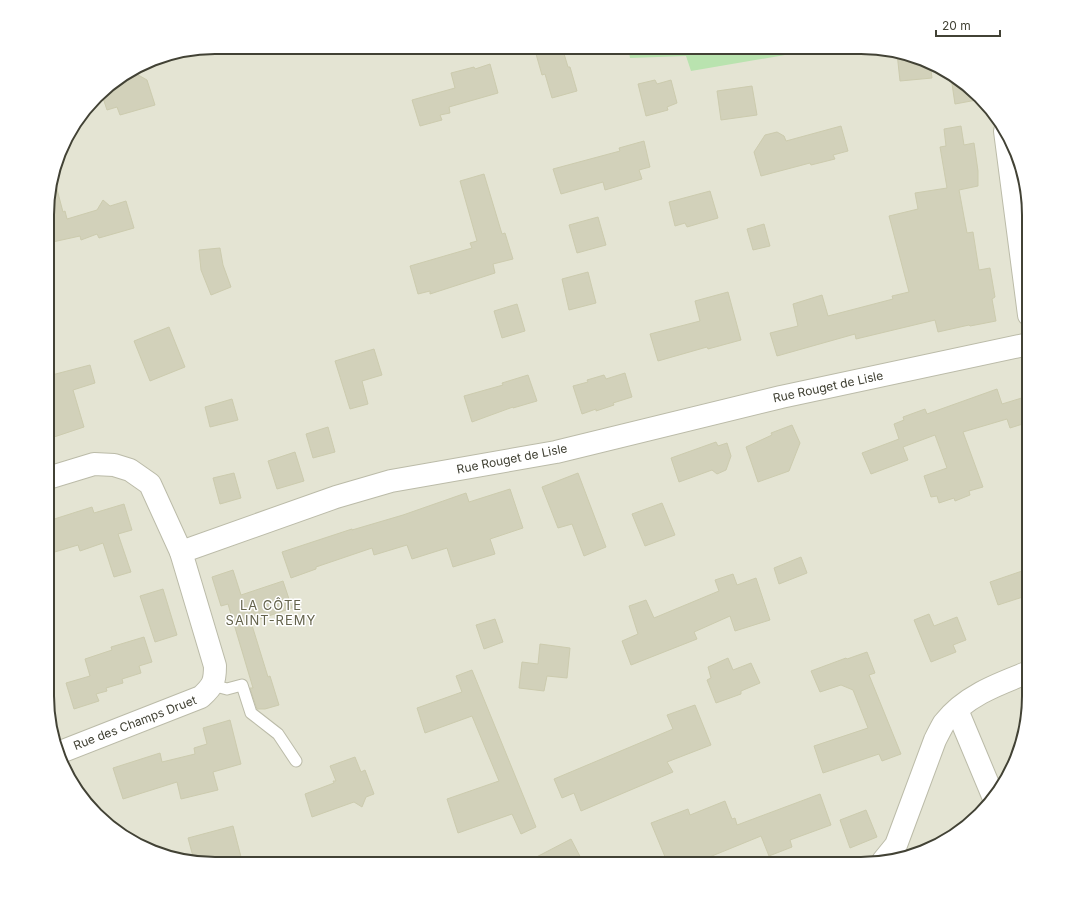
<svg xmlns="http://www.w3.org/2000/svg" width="1076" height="911" font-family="Inter,sans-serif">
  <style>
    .residential { fill: #e4e4d3 }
    .green { fill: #b9e3af }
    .building { fill: #d2d1ba; stroke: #cccbae }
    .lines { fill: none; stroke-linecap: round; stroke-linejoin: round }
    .lane-casing { stroke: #bbbba8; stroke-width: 13 }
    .street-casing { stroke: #bbbba8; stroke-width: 24 }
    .lane { stroke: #fff; stroke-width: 11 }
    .street { stroke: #fff; stroke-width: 22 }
    .labels { text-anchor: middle; stroke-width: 3; stroke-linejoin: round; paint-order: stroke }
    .street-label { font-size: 12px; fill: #424235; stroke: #fff }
    .neighbourhood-label { font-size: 13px; letter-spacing: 1px; fill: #64634c; stroke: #fff }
    .rim { fill: none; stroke: #424235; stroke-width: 2 }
  </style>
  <rect width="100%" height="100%" fill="#f0f1e4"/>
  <polygon class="residential" points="215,47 872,47 926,60 980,96 1012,141 1029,203 1029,696 1016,761 980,815 926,851 872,864 215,864 150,851 96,815 60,761 47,708 48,193 69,131 104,88 161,56"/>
  <polygon class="green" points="628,47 844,47 834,50 785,55 691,71 686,56 630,58"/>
  <g class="building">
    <polygon points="534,47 562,47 568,67 570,67 577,91 552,98 545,74 542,75"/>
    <polygon points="897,53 926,60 930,63 932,78 900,81"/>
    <polygon points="490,64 498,93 449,107 450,113 440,115 442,120 420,126 412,100 455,88 451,73 474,67 475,69"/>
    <polygon points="133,72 147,80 155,105 120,115 117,107 107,110 101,92 104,88"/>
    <polygon points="951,77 980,96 982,99 955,104"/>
    <polygon points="655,80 657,84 671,80 677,103 667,107 668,110 646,116 638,84"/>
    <polygon points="752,86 757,115 721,120 717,91"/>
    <polygon points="841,126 848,151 833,155 835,159 811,165 810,163 761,176 754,152 765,135 777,132 784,136 786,141"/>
    <polygon points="961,126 964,145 974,143 978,171 978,186 959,190 967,233 973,232 979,270 990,268 995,297 992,299 996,321 970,326 969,325 938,332 935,320 856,339 855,334 777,356 770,333 798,326 793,304 822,295 828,316 893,299 892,296 909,292 889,216 918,209 915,193 947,188 940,147 946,146 944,129"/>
    <polygon points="644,141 650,167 639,170 642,179 605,190 603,182 561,194 553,169 620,151 619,148"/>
    <polygon points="484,174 502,234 505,233 513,259 493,264 495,273 430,294 430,291 418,294 410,266 472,248 470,243 477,241 460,181"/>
    <polygon points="53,178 54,178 63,212 65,211 67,219 97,210 103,200 110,206 126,201 134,228 99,238 97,234 81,240 80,236 48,243 48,192"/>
    <polygon points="710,191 718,218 687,227 685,223 675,226 669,202"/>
    <polygon points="598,217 606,245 577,253 569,225"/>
    <polygon points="764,224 770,246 753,250 747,229"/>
    <polygon points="220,248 223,265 231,287 211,295 201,270 199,250"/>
    <polygon points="588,272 596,303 569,310 562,279"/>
    <polygon points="728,292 741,340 708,349 707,347 658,361 650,334 700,321 695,301"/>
    <polygon points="517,304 525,331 502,338 494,311"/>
    <polygon points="169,327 185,367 150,381 134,341"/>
    <polygon points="374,349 382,375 362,381 368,404 350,409 335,361"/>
    <polygon points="90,365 95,383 73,390 84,427 54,437 48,417 48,376"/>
    <polygon points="625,373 632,397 613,403 614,405 596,411 596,409 582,414 573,386 588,382 587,380 604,375 606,379"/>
    <polygon points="528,375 537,401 513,408 513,407 472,422 464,396 503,385 502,383"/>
    <polygon points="997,389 1002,404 1025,397 1029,408 1029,422 1010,428 1007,419 963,432 983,487 969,491 970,495 955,501 954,498 939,503 937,496 931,497 924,476 947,468 935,435 903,447 908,460 871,474 862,453 899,439 894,424 904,420 903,417 925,409 927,414"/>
    <polygon points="232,399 238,420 210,427 205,407"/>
    <polygon points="792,425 800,443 789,471 758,482 746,447 772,435 771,433"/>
    <polygon points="328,427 335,452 313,458 306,434"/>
    <polygon points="716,442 718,446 727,443 731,456 726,470 717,474 712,470 679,482 671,458"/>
    <polygon points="295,452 304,481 277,489 268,461"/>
    <polygon points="234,473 241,498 220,504 213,478"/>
    <polygon points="578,473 606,547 584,556 572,524 558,528 542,487"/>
    <polygon points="510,489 523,528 490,539 495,554 453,567 447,548 412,559 407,545 374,555 372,548 316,567 316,569 291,578 282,552 352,529 352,530 403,515 466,493 469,502"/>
    <polygon points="662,503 675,535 645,546 632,514"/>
    <polygon points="124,504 132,530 118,534 131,572 114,577 103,543 80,551 78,545 48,554 48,521 92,507 94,513"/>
    <polygon points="801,557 807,573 779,584 774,568"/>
    <polygon points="233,570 241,595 283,581 292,608 251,622 268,677 270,676 279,705 265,709 257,709 250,688 253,688 228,604 221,606 212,577"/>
    <polygon points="1025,570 1029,581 1029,595 998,605 990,582"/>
    <polygon points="733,574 737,585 756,578 770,620 735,631 730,616 694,632 697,639 631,665 622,641 638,634 629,606 646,600 654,618 719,591 715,580"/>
    <polygon points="163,589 177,635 155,642 140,596"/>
    <polygon points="929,614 934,626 957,617 966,640 953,645 956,652 931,662 914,620"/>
    <polygon points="495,619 503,642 484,649 476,625"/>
    <polygon points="144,637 152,662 139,666 141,673 122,679 123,683 106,688 107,691 96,694 99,701 74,709 66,683 90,676 85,659 112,650 111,647"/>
    <polygon points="540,644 570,648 567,678 547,676 544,691 519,688 522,662 538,664"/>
    <polygon points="867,652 875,673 869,675 901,754 882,761 879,754 823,773 814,746 868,728 853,690 841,685 820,692 811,671 846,658 847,659"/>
    <polygon points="728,658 733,670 751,663 760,683 741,691 741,694 716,703 707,680 711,678 708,667"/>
    <polygon points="472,670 536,827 521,834 512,814 458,833 447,799 499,781 472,716 425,733 417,708 462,692 456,676"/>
    <polygon points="695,705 711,745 667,762 673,772 581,811 574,793 562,798 554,779 673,729 667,715"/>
    <polygon points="230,720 241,764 213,772 218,790 181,799 177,782 123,799 113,768 160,753 162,762 195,754 194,748 207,744 203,728"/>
    <polygon points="355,757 361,772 365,770 374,794 366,797 362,807 354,802 312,817 305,794 334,783 333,781 336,781 330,766"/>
    <polygon points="820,794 831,825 790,840 792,847 769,856 761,836 707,858 709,864 668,864 651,823 688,809 690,815 725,801 732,819 735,818 737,825"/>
    <polygon points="866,810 877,837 850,848 840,820"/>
    <polygon points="233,826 241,857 217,864 194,860 188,838"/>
    <polygon points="571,839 584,864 523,864"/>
  </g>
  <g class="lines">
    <defs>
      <polyline id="lane" points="212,685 227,689 242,685 251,713 278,734 296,761"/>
      <g id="street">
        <polyline points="1005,131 1029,315"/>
        <path d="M48 478 94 464 114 465 130 470 150 484 181 552 215 666C215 682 213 686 201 697L58 753"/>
        <polyline points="181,552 336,497 391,481 556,452 781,397 1029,344"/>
        <polyline points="957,710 993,796"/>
        <path d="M883 861 896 845 935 740C938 734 941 728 944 723 965 696 998 684 1029 672"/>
      </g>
    </defs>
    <use href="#lane" class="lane-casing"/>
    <use href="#street" class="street-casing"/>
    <use href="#lane" class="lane"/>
    <use href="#street" class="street"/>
  </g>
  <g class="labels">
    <g class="street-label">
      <text transform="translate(828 387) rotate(-12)" y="4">Rue Rouget de Lisle</text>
      <text transform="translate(512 459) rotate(-11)" y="4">Rue Rouget de Lisle</text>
      <text transform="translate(135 723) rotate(-21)" y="4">Rue des Champs Druet</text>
    </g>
    <g class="neighbourhood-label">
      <text x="271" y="610">LA CÔTE<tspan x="271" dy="15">SAINT-REMY</tspan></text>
    </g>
  </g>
  <path d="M0 0H1076V911H0ZM215 54H861A161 161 0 0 1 1022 215V696A161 161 0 0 1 861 857H215A161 161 0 0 1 54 696V215A161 161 0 0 1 215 54Z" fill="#fff" fill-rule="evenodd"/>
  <path class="rim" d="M215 54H861A161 161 0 0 1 1022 215V696A161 161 0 0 1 861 857H215A161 161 0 0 1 54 696V215A161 161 0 0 1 215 54Z"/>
  <path d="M936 30v6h64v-6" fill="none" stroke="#424235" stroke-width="2"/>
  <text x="942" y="30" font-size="12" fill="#424235" stroke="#ffffff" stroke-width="3" paint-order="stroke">20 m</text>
</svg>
